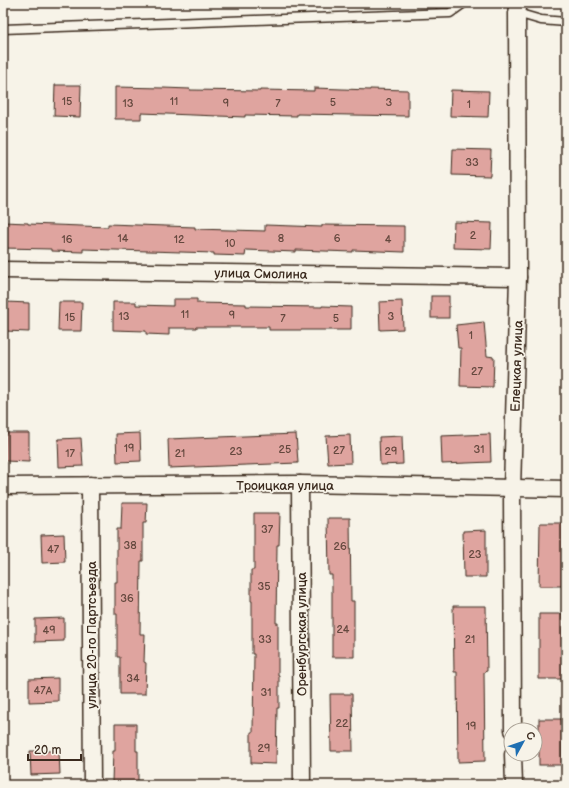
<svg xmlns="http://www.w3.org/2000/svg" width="569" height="788" font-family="'Balsamiq Sans',sans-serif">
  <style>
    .building { fill: #dfa49f; stroke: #3b2a1e }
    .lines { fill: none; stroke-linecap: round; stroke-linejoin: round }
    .lane-casing { stroke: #3b2a1e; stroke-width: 11 }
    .street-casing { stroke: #3b2a1e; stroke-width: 19 }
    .lane { stroke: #f7f3e8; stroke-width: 8 }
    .street { stroke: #f7f3e8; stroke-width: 16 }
    .labels { text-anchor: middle; stroke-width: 3.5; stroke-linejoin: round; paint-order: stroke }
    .number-label { font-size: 11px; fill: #64483e }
    .street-label { font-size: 13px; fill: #3b2a1e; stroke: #f7f3e8 }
  </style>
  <rect width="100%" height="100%" fill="#f7f3e8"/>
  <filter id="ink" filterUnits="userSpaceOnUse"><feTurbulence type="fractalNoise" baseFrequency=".025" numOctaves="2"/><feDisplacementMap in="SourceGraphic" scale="8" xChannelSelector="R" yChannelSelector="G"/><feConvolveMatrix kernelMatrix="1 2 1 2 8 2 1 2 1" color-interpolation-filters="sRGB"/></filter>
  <g filter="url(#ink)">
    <g class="building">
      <polygon points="55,85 81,85 80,117 54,116"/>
      <polygon points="115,87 163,88 190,89 190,90 260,91 260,90 314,91 314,88 370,90 370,89 408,90 408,116 297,114 297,116 245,115 245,117 141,113 141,119 115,119"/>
      <polygon points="451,90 489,91 488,117 450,116"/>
      <polygon points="453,149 491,150 490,176 452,175"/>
      <polygon points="3,222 28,223 28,224 108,227 108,224 195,227 195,229 265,231 265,225 322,227 322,225 404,226 404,252 353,250 353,252 296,250 296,252 246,250 245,256 214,255 214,253 83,249 83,252 51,251 51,249 3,248"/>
      <polygon points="454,222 492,223 491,249 453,248"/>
      <rect x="431" y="296" width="18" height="22"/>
      <polygon points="173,299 197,299 197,303 246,304 246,306 322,307 322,306 351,307 351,330 269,330 269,327 196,327 196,328 169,328 169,335 146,334 146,331 113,330 113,302 136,302 136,305 173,306"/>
      <polygon points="402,301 403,329 380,330 379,302"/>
      <polygon points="6,302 29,303 29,332 5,331"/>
      <polygon points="59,302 82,302 81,331 58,331"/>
      <polygon points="484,322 487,356 494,357 493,387 460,386 461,348 458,348 456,325"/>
      <polygon points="6,433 29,433 29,462 5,461"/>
      <polygon points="140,433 141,461 117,462 116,434"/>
      <polygon points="296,434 298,463 169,468 168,439"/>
      <polygon points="490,434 491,462 442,464 441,436"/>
      <polygon points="350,435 351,463 328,464 326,436"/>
      <polygon points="402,436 403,464 380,465 379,437"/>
      <polygon points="81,438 83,466 59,467 58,439"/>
      <polygon points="122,503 147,503 146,523 143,523 143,561 141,561 140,634 145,634 144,662 146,663 145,694 120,694 120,657 117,657 117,614 115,614 115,582 117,582 117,529 121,529"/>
      <polygon points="254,513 280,513 279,545 277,545 276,623 278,623 278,676 279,676 279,708 277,708 276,764 251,763 251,732 253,732 254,654 252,654 252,601 251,601 251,570 254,570"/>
      <polygon points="328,518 350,518 351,601 354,601 354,657 332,657 332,575 329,575"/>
      <polygon points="540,523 563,523 562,586 539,586"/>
      <polygon points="486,530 486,577 464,577 463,531"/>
      <polygon points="64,534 65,562 42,563 41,535"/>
      <polygon points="453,606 486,606 487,671 484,672 485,761 458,762 457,672 454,672"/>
      <polygon points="539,614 562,614 563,679 539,679"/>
      <polygon points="64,618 64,641 35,642 35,619"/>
      <polygon points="58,678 58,701 29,702 29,679"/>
      <polygon points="330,694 352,694 353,751 331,751"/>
      <rect x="539" y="719" width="23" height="46"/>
      <polygon points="115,724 136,724 136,751 138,751 138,782 112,782 113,751 115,751"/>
      <polygon points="30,751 59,751 60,774 31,775"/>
    </g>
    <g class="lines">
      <defs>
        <g id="lane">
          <polyline points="517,13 541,20 566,22"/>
          <polyline points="3,29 450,13 464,3"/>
        </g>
        <g id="street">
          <polyline points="3,270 518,277"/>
          <polyline points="300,484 302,785"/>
          <polyline points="90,485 92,785"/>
          <polyline points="3,486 300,484 566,489"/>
          <polyline points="513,730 512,489 518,277 517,13 519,3"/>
          <polyline points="513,754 514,785"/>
        </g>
      </defs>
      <use href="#lane" class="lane-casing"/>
      <use href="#street" class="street-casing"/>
      <use href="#lane" class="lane"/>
      <use href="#street" class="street"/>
    </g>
  </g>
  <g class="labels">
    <g class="number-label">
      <text x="67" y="105">15</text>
      <text x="174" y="105">11</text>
      <text x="333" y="106">5</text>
      <text x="389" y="106">3</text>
      <text x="128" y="107">13</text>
      <text x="226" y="107">9</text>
      <text x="278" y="107">7</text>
      <text x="469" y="108">1</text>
      <text x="472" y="166">33</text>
      <text x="473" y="239">2</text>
      <text x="123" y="242">14</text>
      <text x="281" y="242">8</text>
      <text x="337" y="242">6</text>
      <text x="67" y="243">16</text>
      <text x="179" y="243">12</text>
      <text x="388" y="243">4</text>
      <text x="230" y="247">10</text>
      <text x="185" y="318">11</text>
      <text x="232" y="319">9</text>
      <text x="124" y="320">13</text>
      <text x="391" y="320">3</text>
      <text x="70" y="321">15</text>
      <text x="283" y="322">7</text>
      <text x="336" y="322">5</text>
      <text x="471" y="339">1</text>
      <text x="477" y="375">27</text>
      <text x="129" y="452">19</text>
      <text x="285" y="453">25</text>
      <text x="479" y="453">31</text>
      <text x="339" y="454">27</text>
      <text x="236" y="455">23</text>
      <text x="391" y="455">29</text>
      <text x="70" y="457">17</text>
      <text x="180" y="457">21</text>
      <text x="267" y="533">37</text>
      <text x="130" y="549">38</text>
      <text x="340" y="550">26</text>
      <text x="53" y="553">47</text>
      <text x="475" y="558">23</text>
      <text x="264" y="590">35</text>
      <text x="127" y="602">36</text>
      <text x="343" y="633">24</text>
      <text x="49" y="634">49</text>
      <text x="265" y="643">33</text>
      <text x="470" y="643">21</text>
      <text x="133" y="682">34</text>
      <text x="43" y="694">47А</text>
      <text x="266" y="696">31</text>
      <text x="342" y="727">22</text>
      <text x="471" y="730">19</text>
      <text x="264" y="752">29</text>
    </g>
    <g class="street-label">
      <text transform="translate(261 273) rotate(1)" y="5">улица Смолина</text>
      <text transform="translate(516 366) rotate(-88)" y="5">Елецкая улица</text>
      <text x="285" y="490">Троицкая улица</text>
      <text transform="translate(301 634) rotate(-90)" y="5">Оренбургская улица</text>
      <text transform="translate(91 635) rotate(-90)" y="5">улица 20-го Партсъезда</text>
    </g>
  </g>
  <rect width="569" height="788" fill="none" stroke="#f7f3e8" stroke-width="16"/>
  <rect x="8" y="8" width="553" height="772" fill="none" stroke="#3b2a1e" stroke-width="1.5" filter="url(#ink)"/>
  <g transform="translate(523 742) rotate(50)"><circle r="19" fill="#f7f3e8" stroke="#aca397"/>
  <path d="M0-3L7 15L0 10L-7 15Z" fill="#1f6fb2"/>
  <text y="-6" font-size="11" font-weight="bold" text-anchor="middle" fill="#3b2a1e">С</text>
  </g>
  <path d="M28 754v6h53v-6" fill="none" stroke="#3b2a1e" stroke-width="2"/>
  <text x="34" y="754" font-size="12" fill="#3b2a1e" stroke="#f7f3e8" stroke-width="3" paint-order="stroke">20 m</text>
</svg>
